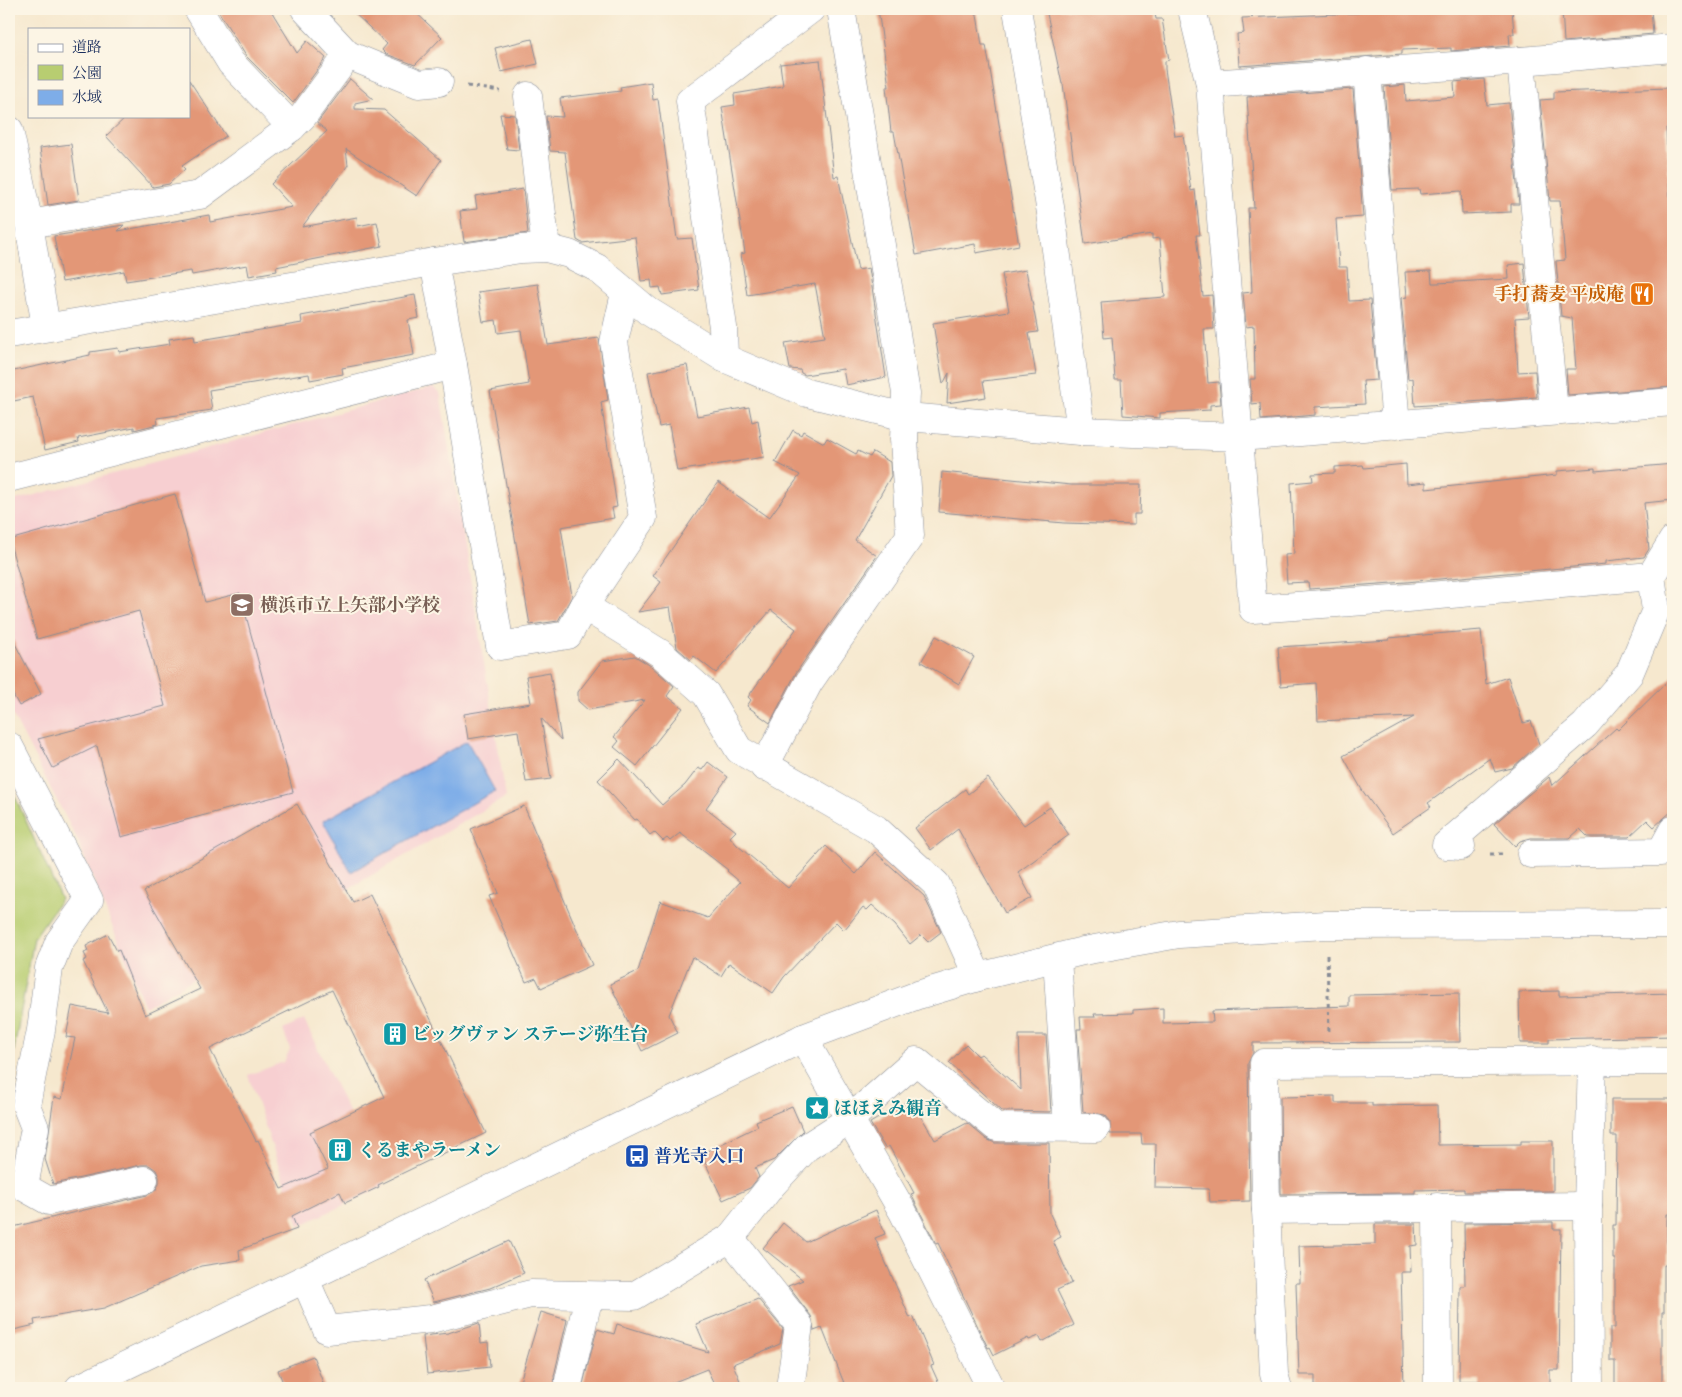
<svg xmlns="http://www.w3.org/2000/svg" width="1682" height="1397" font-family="'IM FELL Double Pica','Noto Serif JP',serif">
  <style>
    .built { fill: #f7cfd1 }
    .green { fill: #b8cd71; stroke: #6a7e68 }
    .water { fill: #7eade8; stroke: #4c6ea3 }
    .building { fill: #e39777; fill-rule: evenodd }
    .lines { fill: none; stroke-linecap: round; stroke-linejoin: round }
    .minor-casing { stroke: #888c96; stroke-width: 29 }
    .path { stroke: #888c96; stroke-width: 3; stroke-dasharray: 4 4; stroke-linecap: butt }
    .minor { stroke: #fff; stroke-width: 28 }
    .labels { text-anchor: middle; stroke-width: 4; stroke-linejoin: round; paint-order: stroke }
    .food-label { font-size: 18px; font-weight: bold; fill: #c56008; stroke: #fcf5e5; text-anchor: end }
    .education-label { font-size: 18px; font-weight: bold; fill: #785e54; stroke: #fcf5e5; text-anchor: start }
    .culture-label { font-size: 18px; font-weight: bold; fill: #0d838f; stroke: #fcf5e5; text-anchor: start }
    .transit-label { font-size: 18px; font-weight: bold; fill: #164399; stroke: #fcf5e5; text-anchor: start }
  </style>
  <rect width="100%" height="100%" fill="#fcf5e5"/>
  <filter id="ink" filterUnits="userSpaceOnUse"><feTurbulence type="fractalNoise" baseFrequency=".02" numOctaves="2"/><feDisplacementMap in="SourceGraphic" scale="10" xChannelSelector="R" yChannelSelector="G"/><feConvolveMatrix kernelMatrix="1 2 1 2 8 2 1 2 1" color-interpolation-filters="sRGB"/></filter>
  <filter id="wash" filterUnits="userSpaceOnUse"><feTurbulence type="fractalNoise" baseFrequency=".0096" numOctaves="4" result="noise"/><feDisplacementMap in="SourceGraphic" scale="20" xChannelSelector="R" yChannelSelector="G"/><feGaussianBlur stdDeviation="1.12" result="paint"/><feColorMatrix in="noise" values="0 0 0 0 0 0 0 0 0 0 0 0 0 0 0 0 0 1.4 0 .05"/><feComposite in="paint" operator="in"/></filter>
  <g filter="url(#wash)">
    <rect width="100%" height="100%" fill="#f6e8ce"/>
    <g class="built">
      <polygon points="433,387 440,393 506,797 145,1007 77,839 9,708 9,502"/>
      <polygon points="304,1020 384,1186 299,1226 248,1075 284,1062 290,1049 283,1030"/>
    </g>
    <polygon class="green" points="9,783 61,899 34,938 9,1078"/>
    <polygon class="water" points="467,741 495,791 351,872 323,821"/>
    <g id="blocks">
      <g class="building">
        <polygon points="217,9 270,9 297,53 307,41 326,58 293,103 246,56"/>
        <polygon points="350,9 412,9 442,37 415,65 386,54 382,50 387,44"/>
        <polygon points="878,9 976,9 982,45 986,45 1019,245 976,253 975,244 916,255 894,132 891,132 886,87 889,87"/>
        <polygon points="1046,9 1154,9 1156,19 1162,19 1169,60 1165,61 1165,69 1175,136 1183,135 1191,191 1195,190 1200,235 1196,235 1203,296 1212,295 1214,329 1204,329 1208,383 1219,382 1221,404 1210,405 1210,410 1160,413 1160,418 1123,415 1121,380 1115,380 1112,337 1104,338 1101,302 1165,297 1160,238 1152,239 1152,234 1085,244 1063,84 1062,84"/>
        <polygon points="1359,9 1512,9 1514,34 1509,34 1510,46 1451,51 1451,48 1402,50 1402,54 1239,66 1237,34 1244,33 1242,18 1359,13"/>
        <polygon points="1562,9 1651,9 1653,34 1564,42"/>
        <polygon points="532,39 538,64 501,72 495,48"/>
        <polygon points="820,60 834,177 838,176 858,270 869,268 886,377 846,385 843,369 805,375 801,373 800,370 790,369 785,343 825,337 815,284 747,295 741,254 745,253 722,107 735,105 734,94 783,86 780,64"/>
        <polygon points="350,79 373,99 355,103 355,109 384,110 441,160 417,196 346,149 348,165 302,227 357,217 358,226 377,222 382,246 276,267 277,271 249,276 247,265 192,275 191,271 126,281 124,271 62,282 54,236 124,225 118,231 209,215 210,222 292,207 271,184 327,131 317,123"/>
        <polygon points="1484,79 1487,105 1509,103 1519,204 1511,204 1511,212 1462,214 1461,191 1420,194 1419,189 1392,190 1384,87 1405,85 1406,101 1455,97 1454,82"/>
        <polygon points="189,80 226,136 182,166 185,169 169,184 153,187 106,136 127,116 189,116"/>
        <polygon points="651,82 653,100 658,99 677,239 692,238 699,290 662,295 660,287 652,288 651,280 641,281 635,237 582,243 577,240 565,152 550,151 546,116 563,117 560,98 621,91 620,87"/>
        <polygon points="1669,88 1670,127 1666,128 1670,203 1673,202 1673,387 1568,395 1566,369 1576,369 1572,318 1561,316 1556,261 1565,260 1560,201 1550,201 1540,100 1554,99 1554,92"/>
        <polygon points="1353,89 1363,217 1336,219 1339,267 1347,267 1349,301 1370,300 1377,380 1363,381 1365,404 1315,407 1315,415 1261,420 1260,403 1252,404 1250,379 1255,379 1254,326 1246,327 1243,293 1252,292 1248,208 1254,208 1247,97"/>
        <polygon points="500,114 515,115 519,150 507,149"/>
        <polygon points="71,144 79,200 48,205 40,148"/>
        <polygon points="523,189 528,233 464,242 460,211 477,209 475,196"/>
        <polygon points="1524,263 1529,317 1515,318 1518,372 1535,371 1537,397 1415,406 1413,378 1408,379 1401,298 1407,297 1405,272 1431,271 1432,283 1437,283 1509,279 1508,265"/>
        <polygon points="1026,270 1038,332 1029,333 1036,375 983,381 986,397 947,403 949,373 943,384 933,323 1009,311 1002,274"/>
        <polygon points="538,284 548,345 599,338 608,400 601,402 617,507 612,508 614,518 561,527 572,596 558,621 530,625 490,391 529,384 521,330 498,333 496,320 483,322 478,292"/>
        <polygon points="415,295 419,318 408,320 414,355 342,368 343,374 310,380 309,374 209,390 212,410 157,418 158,424 134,430 134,427 78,438 79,442 45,450 33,397 9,402 9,372 90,355 90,352 118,348 119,352 170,344 169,339 194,335 195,341 302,323 301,316"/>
        <polygon points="687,365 697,416 749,407 752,422 758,420 764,457 677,471 669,425 659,427 648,372"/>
        <polygon points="793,430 801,435 803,431 824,443 827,438 856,454 858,451 870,457 873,452 890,462 891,476 855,540 877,556 796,673 770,723 747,706 751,700 748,697 796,629 771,610 716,673 694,656 691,660 677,648 670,607 638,612 661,582 653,576 718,482 769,518 800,475 775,462"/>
        <polygon points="1406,464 1407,484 1426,482 1426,489 1557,475 1557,471 1595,468 1595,471 1673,464 1673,500 1644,503 1649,549 1644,557 1606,561 1606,564 1406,582 1309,589 1308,582 1287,583 1285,555 1294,554 1291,483 1313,481 1312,474 1335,473 1335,467 1363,465 1364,468"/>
        <polygon points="942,472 1071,485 1141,485 1140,514 1134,514 1134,525 1064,523 939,512"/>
        <polygon points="175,494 205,602 240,593 293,792 121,837 97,746 53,768 38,739 165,706 139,611 37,639 9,540"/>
        <polygon points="1481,630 1486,684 1508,677 1523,723 1531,721 1539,744 1512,768 1495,772 1490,758 1428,803 1431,807 1393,833 1362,790 1343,756 1414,717 1318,721 1316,683 1281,686 1278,647 1389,640 1389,638"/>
        <polygon points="9,632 41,694 19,706 9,687"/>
        <polygon points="936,636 974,657 959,684 921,662"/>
        <polygon points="635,656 651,666 674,686 667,696 683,708 637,766 614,747 619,741 614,737 645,700 588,710 578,701 578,692 602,661"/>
        <polygon points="550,672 561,740 541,718 551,779 526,782 518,731 468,739 464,714 531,703 526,676"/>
        <polygon points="1673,676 1673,810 1654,827 1647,820 1629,837 1588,837 1580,829 1570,838 1531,838 1520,841 1515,846 1494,824 1549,777 1552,786 1616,728 1618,730"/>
        <polygon points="619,759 662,805 685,785 698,768 702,770 708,762 728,777 706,808 736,831 730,837 737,845 788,888 826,846 856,874 875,852 924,896 941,932 928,942 921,935 910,944 895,925 872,905 867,910 863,907 844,930 836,922 784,977 773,993 729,963 721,976 692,957 669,1015 678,1033 642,1051 610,984 638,971 660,901 708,918 740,882 727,871 728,870 680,833 670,841 667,838 663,841 654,832 650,835 637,819 635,820 598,780"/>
        <polygon points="988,778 1024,825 1050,807 1069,835 1018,872 1032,898 1005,913 958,829 931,850 915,828 965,789 968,794"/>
        <path d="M297 804 353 902 370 894 486 1133 378 1185 379 1187 345 1203 340 1192 292 1216 297 1229 239 1250 240 1260 201 1266 104 1308 34 1320 35 1325 9 1331V1228L147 1195 155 1191 159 1184V1177L156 1170 149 1165H141L53 1184 45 1159 54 1097 62 1099 75 1038 66 1037 72 1006 108 1013 83 961 87 959 84 953 88 951 86 946 108 934 117 951 119 950 145 1015 200 989 144 891ZM332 990 384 1097 310 1132 328 1169 281 1189 258 1140 256 1141 210 1049Z"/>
        <polygon points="524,806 592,965 541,988 536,978 526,982 489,896 498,893 471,829"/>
        <polygon points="1559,991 1559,996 1673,993 1673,1036 1549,1039 1549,1043 1520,1043 1519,992"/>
        <polygon points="1459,993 1460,1042 1253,1043 1253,1053 1248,1063 1250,1201 1210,1202 1209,1189 1155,1188 1156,1144 1142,1144 1141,1134 1110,1134 1110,1121 1105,1115 1083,1112 1077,1029 1081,1029 1080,1017 1095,1017 1094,1014 1133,1013 1133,1010 1163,1008 1163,1023 1213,1022 1212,1011 1349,1006 1349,995"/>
        <polygon points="1019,1035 1046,1035 1051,1112 1002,1111 949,1063 966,1044 978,1056 981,1054 1021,1090"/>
        <polygon points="1335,1096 1335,1103 1372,1103 1372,1106 1437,1105 1438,1145 1521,1144 1521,1141 1553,1141 1553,1191 1464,1192 1464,1189 1415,1190 1415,1193 1281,1194 1280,1097"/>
        <polygon points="911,1099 935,1140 967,1123 986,1139 995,1143 1049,1143 1050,1214 1061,1237 1053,1241 1072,1283 1057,1290 1074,1325 1042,1342 1039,1336 1029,1340 1028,1338 994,1355 990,1347 988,1348 938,1243 936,1244 911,1194 914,1193 889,1146 885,1148 870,1123"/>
        <polygon points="1611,1099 1673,1099 1673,1215 1667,1214 1667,1265 1664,1265 1664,1312 1662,1312 1662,1388 1615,1388 1615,1361 1610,1361 1610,1328 1615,1328 1615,1259 1613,1259 1613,1225 1616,1225 1617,1136 1611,1136"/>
        <polygon points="792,1106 803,1131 774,1160 755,1168 759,1177 750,1188 723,1200 701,1154 758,1126 756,1121"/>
        <polygon points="876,1210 885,1234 875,1238 910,1318 913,1316 934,1365 931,1366 941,1388 846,1388 822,1328 814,1331 811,1316 788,1286 803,1280 763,1248 783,1223 806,1242"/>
        <polygon points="1553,1222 1553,1229 1561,1229 1559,1370 1550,1370 1550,1388 1480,1388 1480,1381 1459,1381 1460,1286 1465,1286 1464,1223"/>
        <polygon points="1375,1224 1416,1224 1417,1245 1410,1246 1411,1272 1401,1272 1404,1388 1315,1388 1315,1375 1299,1375 1296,1283 1300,1283 1299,1246 1375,1244"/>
        <polygon points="509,1241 524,1273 490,1288 434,1302 424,1280"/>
        <polygon points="758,1299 783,1329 780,1344 733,1364 743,1388 716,1388 707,1369 659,1388 582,1388 597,1329 614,1334 617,1324 708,1352 696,1324"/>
        <polygon points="541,1312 567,1320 554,1376 556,1388 518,1388"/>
        <polygon points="479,1323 481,1343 488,1342 490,1367 427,1374 423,1336 448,1333"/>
        <polygon points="313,1356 325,1388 285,1388 278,1370"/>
      </g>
    </g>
  </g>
  <g filter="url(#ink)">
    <use href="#blocks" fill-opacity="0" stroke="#888c96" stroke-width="1"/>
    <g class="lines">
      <defs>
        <g id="minor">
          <polyline points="198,9 231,63 292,127"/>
          <polyline points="1017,9 1051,213 1081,431"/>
          <polyline points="1192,9 1210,84 1253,609 1407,598 1651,576"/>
          <polyline points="348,55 419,84 439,82"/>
          <polyline points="1521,61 1673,48"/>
          <polyline points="1367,71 1396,425"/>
          <polyline points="1210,84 1521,61 1554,411"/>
          <polyline points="528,96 546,248"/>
          <polyline points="9,130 29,224 46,327"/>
          <polyline points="29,224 200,195 292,127 303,116 348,55 305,9"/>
          <polyline points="9,334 434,262 521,249 546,248 569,254 597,268 648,311 724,358 807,393 906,417 1081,431 1239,437 1673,402"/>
          <polyline points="724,358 723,327 690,101 811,9"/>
          <polyline points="453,365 500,646 568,635 584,606 660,653 706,694 739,750 876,829 936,884 978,977"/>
          <polyline points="9,478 453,365 434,262"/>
          <polyline points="584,606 643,518 614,342 625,293"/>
          <polyline points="9,746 89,900 59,942 49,968 41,1030 26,1105 35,1128 24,1187 49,1201 144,1180"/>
          <polyline points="764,767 809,682 910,536 904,439 906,393 841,9"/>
          <polyline points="1461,846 1446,845 1585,725 1629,674 1656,610 1651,576 1673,540"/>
          <polyline points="1531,854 1661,852 1673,830"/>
          <polyline points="1057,958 1068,1127"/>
          <polyline points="803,1038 903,1212 991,1388"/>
          <polyline points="1437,1207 1438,1388"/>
          <polyline points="1266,1210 1588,1206"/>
          <polyline points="730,1238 799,1325 790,1388"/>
          <polyline points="305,1279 327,1330 431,1319 531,1294 634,1296 730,1238 771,1186 807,1147 849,1120 916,1061 996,1127 1096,1128"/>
          <polyline points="569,1380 589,1296"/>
          <polyline points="79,1388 803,1038 918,995 978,977 1083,951 1179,934 1326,925 1673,924"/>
          <polyline points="1278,1388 1274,1374 1266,1210 1264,1063 1673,1061"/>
          <polyline points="1589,1388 1588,1206 1592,1060"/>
        </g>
      </defs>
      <use href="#minor" class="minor-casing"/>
      <g class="path">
        <polyline points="467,86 500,91"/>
        <polyline points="1490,854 1503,854"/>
        <polyline points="1327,955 1329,1034"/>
      </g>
      <use href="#minor" class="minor"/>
    </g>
  </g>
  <defs>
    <symbol id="restaurant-square" viewBox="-11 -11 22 22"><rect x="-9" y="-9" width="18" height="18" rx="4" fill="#e8710a" stroke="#fcf5e5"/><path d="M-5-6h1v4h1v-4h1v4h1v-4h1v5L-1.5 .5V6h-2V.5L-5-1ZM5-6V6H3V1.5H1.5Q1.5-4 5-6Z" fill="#fff"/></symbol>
    <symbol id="school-square" viewBox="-11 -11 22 22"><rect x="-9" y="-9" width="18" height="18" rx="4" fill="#8d6e63" stroke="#fcf5e5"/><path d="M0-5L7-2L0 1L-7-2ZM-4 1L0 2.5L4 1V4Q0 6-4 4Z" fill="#fff"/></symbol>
    <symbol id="building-square" viewBox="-11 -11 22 22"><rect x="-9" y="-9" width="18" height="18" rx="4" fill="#0f9aa8" stroke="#fcf5e5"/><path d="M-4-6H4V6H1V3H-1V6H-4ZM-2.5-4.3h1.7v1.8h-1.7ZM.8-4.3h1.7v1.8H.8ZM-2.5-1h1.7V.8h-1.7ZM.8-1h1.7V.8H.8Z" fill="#fff"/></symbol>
    <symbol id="sight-square" viewBox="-11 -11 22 22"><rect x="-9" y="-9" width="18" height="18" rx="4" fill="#0f9aa8" stroke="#fcf5e5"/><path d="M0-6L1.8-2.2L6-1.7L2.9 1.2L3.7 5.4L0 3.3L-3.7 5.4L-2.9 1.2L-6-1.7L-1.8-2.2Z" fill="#fff"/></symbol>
    <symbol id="bus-square" viewBox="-11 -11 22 22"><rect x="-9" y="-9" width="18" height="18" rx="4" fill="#1a4fb4" stroke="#fcf5e5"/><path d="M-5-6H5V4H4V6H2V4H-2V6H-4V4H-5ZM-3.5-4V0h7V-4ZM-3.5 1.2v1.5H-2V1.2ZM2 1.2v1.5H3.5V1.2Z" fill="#fff"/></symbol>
  </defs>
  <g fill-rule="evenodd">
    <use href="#restaurant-square" x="1628" y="280" width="28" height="28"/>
    <use href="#school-square" x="228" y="591" width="28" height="28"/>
    <use href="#building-square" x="381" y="1020" width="28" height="28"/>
    <use href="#sight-square" x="803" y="1094" width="28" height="28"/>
    <use href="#building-square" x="326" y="1136" width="28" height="28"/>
    <use href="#bus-square" x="623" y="1142" width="28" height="28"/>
  </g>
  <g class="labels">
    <g class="food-label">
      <text x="1624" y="300">手打蕎麦 平成庵</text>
    </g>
    <g class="education-label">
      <text x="260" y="611">横浜市立上矢部小学校</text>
    </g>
    <g class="culture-label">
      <text x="412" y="1040">ビッグヴァン ステージ弥生台</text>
      <text x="834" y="1114">ほほえみ観音</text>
      <text x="358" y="1156">くるまやラーメン</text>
    </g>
    <g class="transit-label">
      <text x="654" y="1162">普光寺入口</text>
    </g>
  </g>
  <rect width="1682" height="1397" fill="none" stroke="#fcf5e5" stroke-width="30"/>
  <rect x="28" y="28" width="162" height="90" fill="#fcf5e5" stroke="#a2a6af"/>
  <rect x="38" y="44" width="25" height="8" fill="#ffffff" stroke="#a2a6af"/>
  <text x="72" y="52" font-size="15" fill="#1b2f5e">道路</text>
  <rect x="38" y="65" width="25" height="15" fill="#b8cd71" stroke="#a2a6af"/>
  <text x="72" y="78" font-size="15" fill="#1b2f5e">公園</text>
  <rect x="38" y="90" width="25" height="15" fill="#7eade8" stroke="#a2a6af"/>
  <text x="72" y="102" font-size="15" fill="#1b2f5e">水域</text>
</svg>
